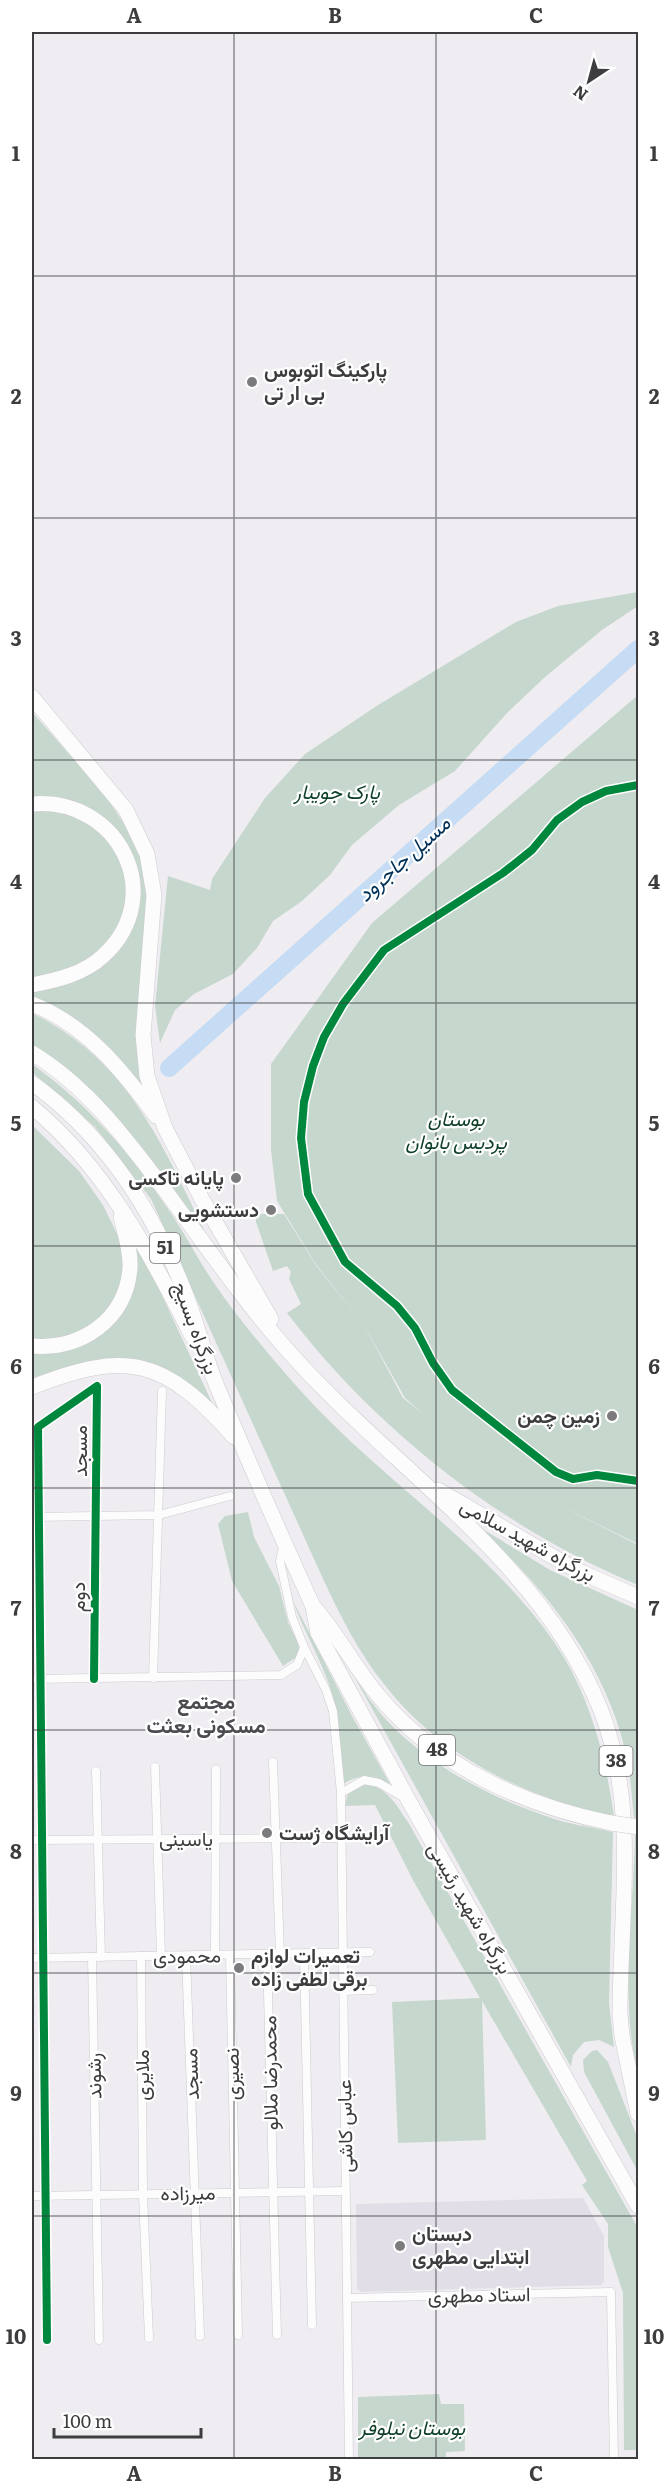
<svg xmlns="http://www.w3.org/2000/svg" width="670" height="2491" font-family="Literata,Vazirmatn,serif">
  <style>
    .built { fill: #e2dee7 }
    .green { fill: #c6d7cd }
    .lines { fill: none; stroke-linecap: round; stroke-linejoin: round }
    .river { stroke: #c6dcf4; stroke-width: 18 }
    .street-casing { stroke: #cbcacd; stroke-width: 9 }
    .highway-casing { stroke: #cbcacd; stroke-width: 16 }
    .street { stroke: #fdfcfd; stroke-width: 8 }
    .highway { stroke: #fdfcfd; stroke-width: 15 }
    .highway-bridge-casing { stroke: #cbcacd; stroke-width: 16; stroke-linecap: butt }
    .highway-bridge { stroke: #fdfcfd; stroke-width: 15 }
    .cycleway-casing { stroke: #fff; stroke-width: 11 }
    .cycleway { stroke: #00873e; stroke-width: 8 }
    .grid { fill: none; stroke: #3d3c3f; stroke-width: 1.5; stroke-opacity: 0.55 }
    .poi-dot { fill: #7b7a7d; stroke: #fff; stroke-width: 2 }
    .labels { text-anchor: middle; stroke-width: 4.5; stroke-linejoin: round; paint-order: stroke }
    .shield { fill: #fff; stroke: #777679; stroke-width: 1.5 }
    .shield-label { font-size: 18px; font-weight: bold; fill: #3d3c3f }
    .poi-label { font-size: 20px; font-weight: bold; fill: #3d3c3f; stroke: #fff; text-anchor: start }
    .park-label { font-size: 20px; font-style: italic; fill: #0f4128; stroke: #fff }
    .street-label { font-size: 20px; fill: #3d3c3f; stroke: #fff }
    .water-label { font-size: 21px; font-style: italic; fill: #003058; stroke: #fff }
    .neighbourhood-label { font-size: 21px; font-weight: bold; fill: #4d4a51; stroke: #fff }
    .neatline { fill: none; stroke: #3d3c3f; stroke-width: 2 }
    .grid-label { font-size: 20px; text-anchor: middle; font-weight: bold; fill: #3d3c3f }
  </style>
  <rect width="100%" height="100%" fill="#efedf1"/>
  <polygon class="built" points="583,2198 604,2236 604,2281 601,2285 362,2292 357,2289 356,2204"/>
  <g class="green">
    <polygon points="638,592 638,606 602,630 545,677 507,713 455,771 399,805 352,845 330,875 302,901 273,921 257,948 233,974 194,994 175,1010 160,1043 155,1006 168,876 210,890 212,879 265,798 305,754 378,705 516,622 558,606"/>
    <path d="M638 695V1544L555 1503 638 1545V1585C501 1528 377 1431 287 1313L301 1304 289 1279 291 1272 287 1266 273 1271 256 1222V1214H284L317 1267 363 1323 403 1398 422 1413 405 1398 363 1323 317 1266 277 1201 271 1150V1064L372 923Z"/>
    <path d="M32 712 105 795 137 843 148 883 146 1094C112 1046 84 1022 32 997V989L61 983 133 921 117 834 32 800Z"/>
    <polygon points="32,809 77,814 115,847 128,888 120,926 86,964 32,980"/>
    <path d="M32 1013C137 1065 166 1157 217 1255 164 1178 114 1095 32 1044Z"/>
    <path d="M32 1064C88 1104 132 1155 170 1212 186 1235 198 1260 214 1283 239 1320 269 1355 299 1389 379 1479 485 1543 554 1642 590 1694 605 1755 614 1816 527 1799 438 1755 384 1684 359 1653 341 1617 324 1581L151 1199 95 1127 32 1072Z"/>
    <polygon points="32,1125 79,1171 103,1205 121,1242 124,1271 110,1310 75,1336 32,1341"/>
    <polygon points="131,1236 159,1289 215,1409 192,1388 86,1363 32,1380 32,1350 114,1321"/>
    <polygon points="248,1512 254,1537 279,1586 288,1622 299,1645 298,1656 283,1666 232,1581 218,1524 225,1516"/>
    <path d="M476 1525 550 1570 638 1610V1818H634C632 1800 631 1781 628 1763 609 1667 547 1589 476 1525Z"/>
    <path d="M293 1601 352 1716 390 1784C372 1776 361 1773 343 1784 340 1746 340 1709 325 1674 315 1649 302 1626 293 1601Z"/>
    <path d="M349 1667C357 1679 364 1693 374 1705 412 1756 487 1797 546 1816 567 1824 591 1827 613 1832L609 2003 614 2047 599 2040 584 2042 573 2055 571 2067Z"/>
    <path d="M365 1785C386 1785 397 1806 408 1822L638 2228V2450H624L623 2293 608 2247V2224L582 2185 587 2181 482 2001 486 2140 398 2143 392 2002 480 1998 414 1882 375 1805 345 1806 348 1793Z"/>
    <path d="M635 1835H638V2071C619 2006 634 1904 635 1835Z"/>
    <polygon points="597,2050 608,2062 638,2139 638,2172 584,2072 583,2060 592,2051"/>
    <polygon points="439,2394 441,2404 464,2404 465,2451 446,2452 446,2459 358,2459 358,2397"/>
  </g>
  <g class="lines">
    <polyline class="river" points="169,1068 638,649"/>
    <defs>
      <g id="street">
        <polyline points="32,1517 159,1515 230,1496"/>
        <polyline points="283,1548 280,1561 292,1617 304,1647 326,1690 333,1711 341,1793 349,2460"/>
        <polyline points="153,1678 162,1391"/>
        <polyline points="32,1679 281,1675 297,1665 304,1648"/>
        <polyline points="273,1762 280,1954"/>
        <polyline points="155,1767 161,1956"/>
        <polyline points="96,1771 101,1957"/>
        <polyline points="341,1793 364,1780 379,1783 403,1797"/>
        <polyline points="32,1840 341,1838"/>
        <polyline points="267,1954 277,2335"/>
        <polyline points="304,1954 312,2325"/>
        <polyline points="215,1955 216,1769"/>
        <polyline points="230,1955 238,2335"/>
        <polyline points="141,1956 143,2194 149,2338"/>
        <polyline points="186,1956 200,2336"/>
        <polyline points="92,1957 99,2340"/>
        <polyline points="32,1958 370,1952"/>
        <polyline points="343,1991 373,1990"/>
        <polyline points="32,2196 345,2191"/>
        <polyline points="347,2298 611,2292 614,2460"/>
        <polyline points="47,2340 38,1427 97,1386 94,1679"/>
      </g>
      <g id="highway">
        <polyline points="32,697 126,810 147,854 154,895 143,1035 147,1076 165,1128 203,1201 271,1319"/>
        <path d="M32 804C118 796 169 896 103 956 84 974 57 980 32 985"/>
        <path d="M32 1004C86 1025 122 1070 156 1116"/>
        <path d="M32 1053C88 1087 128 1141 167 1193 207 1247 245 1303 290 1353 393 1469 539 1559 600 1708 639 1805 620 1912 620 2014L622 2036 638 2114"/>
        <path d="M32 1083C108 1138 158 1218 190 1306 199 1332 206 1359 216 1384 247 1458 279 1532 313 1606L318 1633 410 1803 638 2206"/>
        <path d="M32 1107C105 1167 150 1253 192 1336"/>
        <path d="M32 1346C81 1350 126 1320 130 1268 131 1251 125 1234 121 1217"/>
        <path d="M32 1387C128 1349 165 1359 234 1437"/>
        <polyline points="438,1490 576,1570 638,1597"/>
        <path d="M313 1606C337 1633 354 1666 377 1694 436 1766 522 1805 611 1823"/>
      </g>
    </defs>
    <use href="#street" class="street-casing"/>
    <use href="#highway" class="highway-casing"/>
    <use href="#street" class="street"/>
    <use href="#highway" class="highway"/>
    <defs>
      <polyline id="highway-bridge" points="611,1823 638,1827"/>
    </defs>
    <use href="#highway-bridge" class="highway-bridge-casing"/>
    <use href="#highway-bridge" class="highway-bridge"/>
    <defs>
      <g id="cycleway">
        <polyline points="638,785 606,791 582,802 557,820 532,850 503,873 384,950 343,1004 324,1037 313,1066 304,1102 301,1138 308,1194 345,1262 397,1306 415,1328 433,1363 452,1390 556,1472 573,1479 597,1475 638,1481"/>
        <polyline points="47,2340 38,1427 97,1386 94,1679"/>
      </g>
    </defs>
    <use href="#cycleway" class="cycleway-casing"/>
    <use href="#cycleway" class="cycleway"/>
  </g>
  <path class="grid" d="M234 32V2460M436 32V2460M32 276H638M32 518H638M32 760H638M32 1003H638M32 1246H638M32 1488H638M32 1730H638M32 1973H638M32 2216H638"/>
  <g class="poi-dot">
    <circle cx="252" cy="382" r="6"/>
    <circle cx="236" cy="1178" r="6"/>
    <circle cx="271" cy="1210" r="6"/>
    <circle cx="612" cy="1416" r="6"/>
    <circle cx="267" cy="1833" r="6"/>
    <circle cx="239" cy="1968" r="6"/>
    <circle cx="400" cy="2246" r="6"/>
  </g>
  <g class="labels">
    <g class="shield">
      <rect x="150" y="1233" width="30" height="30" rx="4.5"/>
      <rect x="419" y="1735" width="36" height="30" rx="4.5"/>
      <rect x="599.5" y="1746" width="33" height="30" rx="4.5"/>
    </g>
    <g class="shield-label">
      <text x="165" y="1254">51</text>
      <text x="437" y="1756">48</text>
      <text x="616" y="1767">38</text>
    </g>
    <g class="poi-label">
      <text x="264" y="377">پارکینگ اتوبوس<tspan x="264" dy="23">بی ار تی</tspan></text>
      <text x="224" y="1185" text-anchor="end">پایانه تاکسی</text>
      <text x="259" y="1217" text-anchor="end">دستشویی</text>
      <text x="600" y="1423" text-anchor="end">زمین چمن</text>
      <text x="279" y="1840">آرایشگاه ژست</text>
      <text x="251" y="1963">تعمیرات لوازم<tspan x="251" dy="23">برقی لطفی زاده</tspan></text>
      <text x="412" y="2241">دبستان<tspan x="412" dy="23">ابتدایی مطهری</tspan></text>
    </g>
    <g class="park-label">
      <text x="337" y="799">پارک جویبار</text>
      <text x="456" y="1126">بوستان<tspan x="456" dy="23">پردیس بانوان</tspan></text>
      <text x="412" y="2435">بوستان نیلوفر</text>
    </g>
    <g class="street-label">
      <text transform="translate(196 1328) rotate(70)" y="7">بزرگراه بسیج</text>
      <text transform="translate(80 1451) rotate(-90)" y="7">مسجد</text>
      <text transform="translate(528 1540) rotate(29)" y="7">بزرگراه شهید سلامی</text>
      <text transform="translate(78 1597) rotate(-89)" y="7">دوم</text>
      <text x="186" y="1846">یاسینی</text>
      <text transform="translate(470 1908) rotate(60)" y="7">بزرگراه شهید رئیسی</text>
      <text transform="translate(187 1956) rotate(-1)" y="7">محمودی</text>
      <text transform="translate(270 2073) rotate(-91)" y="7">محمدرضا ملالو</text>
      <text transform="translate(191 2074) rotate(-92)" y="7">مسجد</text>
      <text transform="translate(232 2074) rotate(-91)" y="7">نصیری</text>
      <text transform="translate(142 2075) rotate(-90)" y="7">ملایری</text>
      <text transform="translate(94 2076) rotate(-91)" y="7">رشوند</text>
      <text transform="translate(345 2126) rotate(-91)" y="7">عباس کاشی</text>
      <text transform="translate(188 2193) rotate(-1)" y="7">میرزاده</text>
      <text transform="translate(479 2295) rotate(-1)" y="7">استاد مطهری</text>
    </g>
    <g class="water-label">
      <text transform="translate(404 859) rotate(-42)" y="7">مسیل جاجرود</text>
    </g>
    <g class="neighbourhood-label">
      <text x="206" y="1709">مجتمع<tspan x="206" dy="24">مسکونی بعثت</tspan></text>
    </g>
  </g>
  <rect width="670" height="2491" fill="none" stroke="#ffffff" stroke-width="66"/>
  <g transform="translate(589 81) rotate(216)" stroke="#ffffff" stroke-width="4.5" paint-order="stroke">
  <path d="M0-4.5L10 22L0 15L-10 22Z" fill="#3d3c3f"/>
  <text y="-9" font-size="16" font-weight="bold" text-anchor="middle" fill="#3d3c3f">N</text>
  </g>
  <path d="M54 2428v9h147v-9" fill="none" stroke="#3d3c3f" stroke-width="3"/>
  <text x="63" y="2428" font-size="18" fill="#3d3c3f" stroke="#ffffff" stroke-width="4.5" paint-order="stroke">100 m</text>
  <rect x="33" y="33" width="604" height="2425" class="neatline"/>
  <g class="grid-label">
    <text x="134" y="23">A</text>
    <text x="335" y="23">B</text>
    <text x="536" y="23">C</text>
    <text x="16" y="161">1</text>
    <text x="654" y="161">1</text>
    <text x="16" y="404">2</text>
    <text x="654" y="404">2</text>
    <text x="16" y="646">3</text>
    <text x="654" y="646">3</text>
    <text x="16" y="889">4</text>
    <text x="654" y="889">4</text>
    <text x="16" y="1131">5</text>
    <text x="654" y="1131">5</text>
    <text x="16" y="1374">6</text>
    <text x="654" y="1374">6</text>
    <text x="16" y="1616">7</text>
    <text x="654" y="1616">7</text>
    <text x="16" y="1859">8</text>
    <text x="654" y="1859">8</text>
    <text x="16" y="2101">9</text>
    <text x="654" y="2101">9</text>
    <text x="16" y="2344">10</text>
    <text x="654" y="2344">10</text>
    <text x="134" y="2481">A</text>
    <text x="335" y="2481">B</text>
    <text x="536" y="2481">C</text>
  </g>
</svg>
